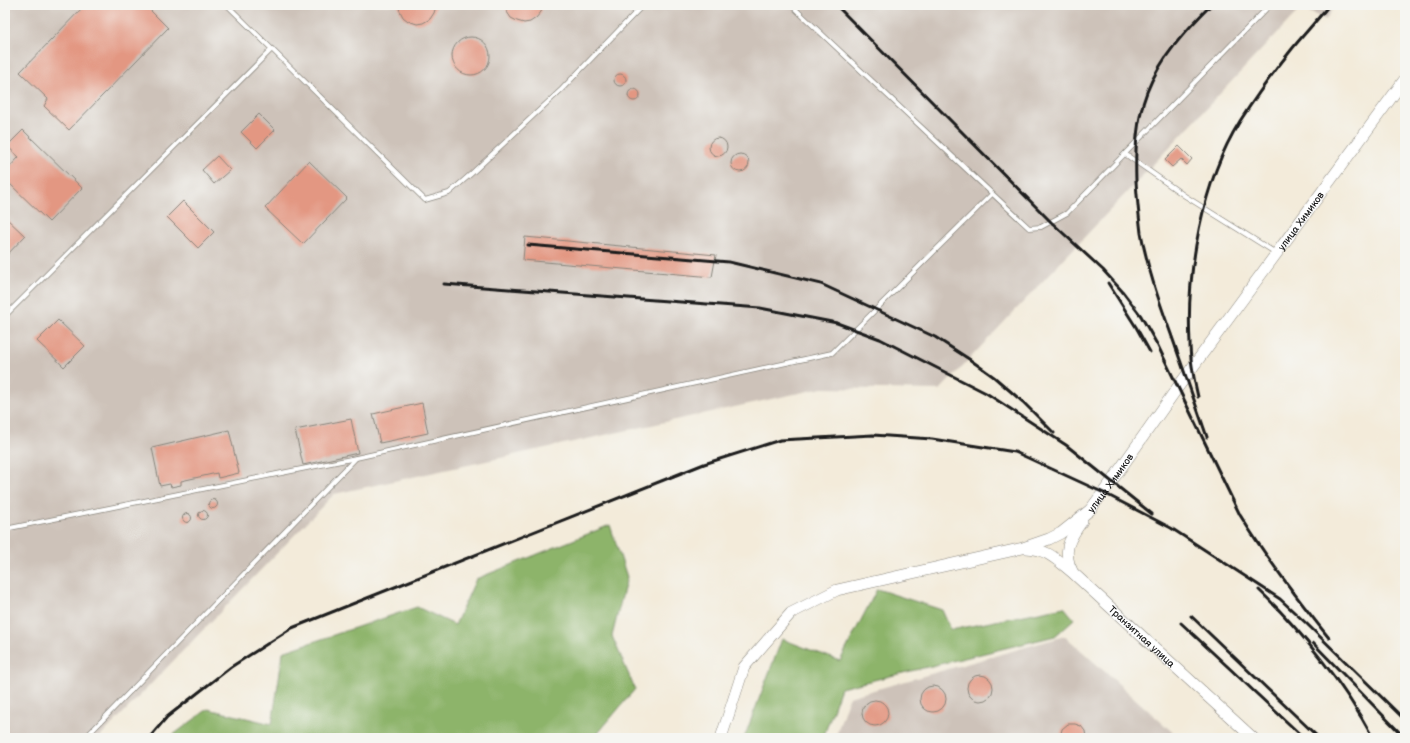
<svg xmlns="http://www.w3.org/2000/svg" width="1410" height="743" font-family="'Balsamiq Sans',sans-serif">
  <style>
    .industrial { fill: #cdc2b9 }
    .forest { fill: #8db46a; stroke: #546843 }
    .building { fill: #e39782 }
    .lines { fill: none; stroke-linecap: round; stroke-linejoin: round }
    .service-casing { stroke: #88847b; stroke-width: 5.5 }
    .tertiary-casing { stroke: #88847b; stroke-width: 12 }
    .service { stroke: #fff; stroke-width: 4 }
    .tertiary { stroke: #fff; stroke-width: 11 }
    .rail { stroke: #1c1c1c; stroke-width: 3 }
    .labels { text-anchor: middle; stroke-width: 4; stroke-linejoin: round; paint-order: stroke }
    .street-label { font-size: 10px; fill: #1c1c1c; stroke: #f6f6f2 }
  </style>
  <rect width="100%" height="100%" fill="#f6f6f2"/>
  <filter id="ink" filterUnits="userSpaceOnUse"><feTurbulence type="fractalNoise" baseFrequency=".025" numOctaves="2"/><feDisplacementMap in="SourceGraphic" scale="8" xChannelSelector="R" yChannelSelector="G"/><feConvolveMatrix kernelMatrix="1 2 1 2 8 2 1 2 1" color-interpolation-filters="sRGB"/></filter>
  <filter id="wash" filterUnits="userSpaceOnUse"><feTurbulence type="fractalNoise" baseFrequency=".012" numOctaves="4" result="noise"/><feDisplacementMap in="SourceGraphic" scale="16" xChannelSelector="R" yChannelSelector="G"/><feGaussianBlur stdDeviation="0.9" result="paint"/><feColorMatrix in="noise" values="0 0 0 0 0 0 0 0 0 0 0 0 0 0 0 0 0 1.4 0 .05"/><feComposite in="paint" operator="in"/></filter>
  <g filter="url(#wash)">
    <rect width="100%" height="100%" fill="#f3ebda"/>
    <g class="industrial">
      <polygon points="5,5 1335,5 1326,20 1301,8 940,390 822,388 334,494 99,738 5,738"/>
      <polygon points="1065,636 1179,738 835,738 849,697"/>
    </g>
    <g class="forest">
      <polygon points="610,525 627,577 612,636 635,689 594,738 169,738 208,709 272,724 283,652 417,607 455,625 476,579"/>
      <polygon points="877,589 942,610 951,630 1064,607 1074,619 1055,636 841,688 823,738 744,738 782,639 840,661"/>
    </g>
    <g id="blocks">
      <g class="building">
        <polygon points="85,5 145,5 168,28 69,130 44,106 48,99 20,72"/>
        <polygon points="398,5 436,5 436,6 434,13 430,19 423,23 417,24 408,21 403,17 400,11"/>
        <polygon points="505,5 543,5 541,12 536,18 530,22 524,23 517,21 511,18 507,12"/>
        <circle cx="471" cy="56" r="19"/>
        <circle cx="620" cy="80" r="6"/>
        <circle cx="634" cy="95" r="6"/>
        <polygon points="259,114 275,130 257,148 241,132"/>
        <polygon points="23,130 82,188 49,222 5,179 5,172 19,157 7,146"/>
        <circle cx="718" cy="147" r="9"/>
        <polygon points="1179,146 1192,159 1187,165 1181,159 1172,167 1165,160"/>
        <circle cx="740" cy="163" r="9"/>
        <polygon points="217,156 230,170 214,184 202,170"/>
        <polygon points="309,161 347,198 303,244 265,208"/>
        <polygon points="183,201 214,232 198,248 167,217"/>
        <polygon points="5,217 25,236 5,257"/>
        <polygon points="525,237 716,255 712,277 523,260"/>
        <polygon points="58,320 85,346 64,367 37,341"/>
        <polygon points="422,403 428,433 380,443 373,414"/>
        <polygon points="351,419 358,453 303,465 295,430"/>
        <polygon points="229,430 239,473 218,478 217,473 181,481 181,485 171,487 170,484 160,486 152,448"/>
        <circle cx="213" cy="504" r="4.5"/>
        <circle cx="203" cy="515" r="4.5"/>
        <circle cx="187" cy="518" r="4.5"/>
        <circle cx="980" cy="688" r="13"/>
        <circle cx="933" cy="699" r="13"/>
        <circle cx="875" cy="713" r="13"/>
        <polygon points="1068,724 1075,724 1081,726 1085,731 1086,738 1060,738 1062,729"/>
      </g>
    </g>
  </g>
  <g filter="url(#ink)">
    <use href="#blocks" fill-opacity="0" stroke="#88847b" stroke-width="1"/>
    <g class="lines">
      <defs>
        <g id="service">
          <polyline points="227,5 425,200 449,193 471,174 562,89 643,5"/>
          <polyline points="791,5 1029,228 1041,227 1067,213 1270,5"/>
          <polyline points="1125,154 1185,196 1276,253"/>
          <polyline points="5,316 272,49"/>
          <polyline points="5,529 356,458 832,353 992,194"/>
          <polyline points="85,738 356,458"/>
        </g>
        <g id="tertiary">
          <path id="s1" d="M1026 548C1047 549 1056 559 1072 572L1253 738"/>
          <path d="M1072 571C1062 551 1069 539 1082 521"/>
          <path id="s2" d="M721 738 744 667 791 613 837 590 1023 548 1049 539 1061 533 1090 510 1111 482 1178 387 1405 79"/>
        </g>
      </defs>
      <use href="#service" class="service-casing"/>
      <use href="#tertiary" class="tertiary-casing"/>
      <use href="#service" class="service"/>
      <use href="#tertiary" class="tertiary"/>
      <g class="rail">
        <path d="M836 5 1051 222 1103 270 1122 291 1141 316 1158 346 1240 515C1267 559 1297 598 1329 638"/>
        <polyline points="528,245 729,262 821,284 935,337 969,359 994,377 1023,402 1054,433"/>
        <polyline points="1108,283 1136,327 1150,352"/>
        <polyline points="444,284 760,308 837,323 880,339 986,393 1066,445 1152,514"/>
        <path d="M1198 397C1194 379 1190 362 1190 343 1186 272 1202 182 1240 121 1255 98 1271 75 1288 54 1301 37 1316 22 1329 5"/>
        <path d="M1207 437C1195 403 1183 368 1171 334 1159 301 1147 267 1141 233 1139 216 1137 199 1136 181 1135 151 1136 121 1147 92 1160 58 1186 30 1211 5"/>
        <path d="M1259 590C1302 631 1345 686 1373 738"/>
        <polyline points="1191,616 1319,738"/>
        <polyline points="1181,623 1304,738"/>
        <polyline points="1313,643 1405,738"/>
        <polyline points="149,738 167,717 231,667 292,628 704,464 780,440 873,435 932,439 1015,452 1104,493 1171,528 1280,599 1307,624 1405,720"/>
      </g>
    </g>
  </g>
  <g class="labels">
    <g class="street-label">
      <text dy="4" stroke="none"><textPath href="#s2" startOffset="824">улица Химиков</textPath></text>
      <text dy="4" stroke="none"><textPath href="#s2" startOffset="500">улица Химиков</textPath></text>
      <text dy="4" stroke="none"><textPath href="#s1" startOffset="148">Транзитная улица</textPath></text>
    </g>
  </g>
  <rect width="1410" height="743" fill="none" stroke="#f6f6f2" stroke-width="20"/>
</svg>
